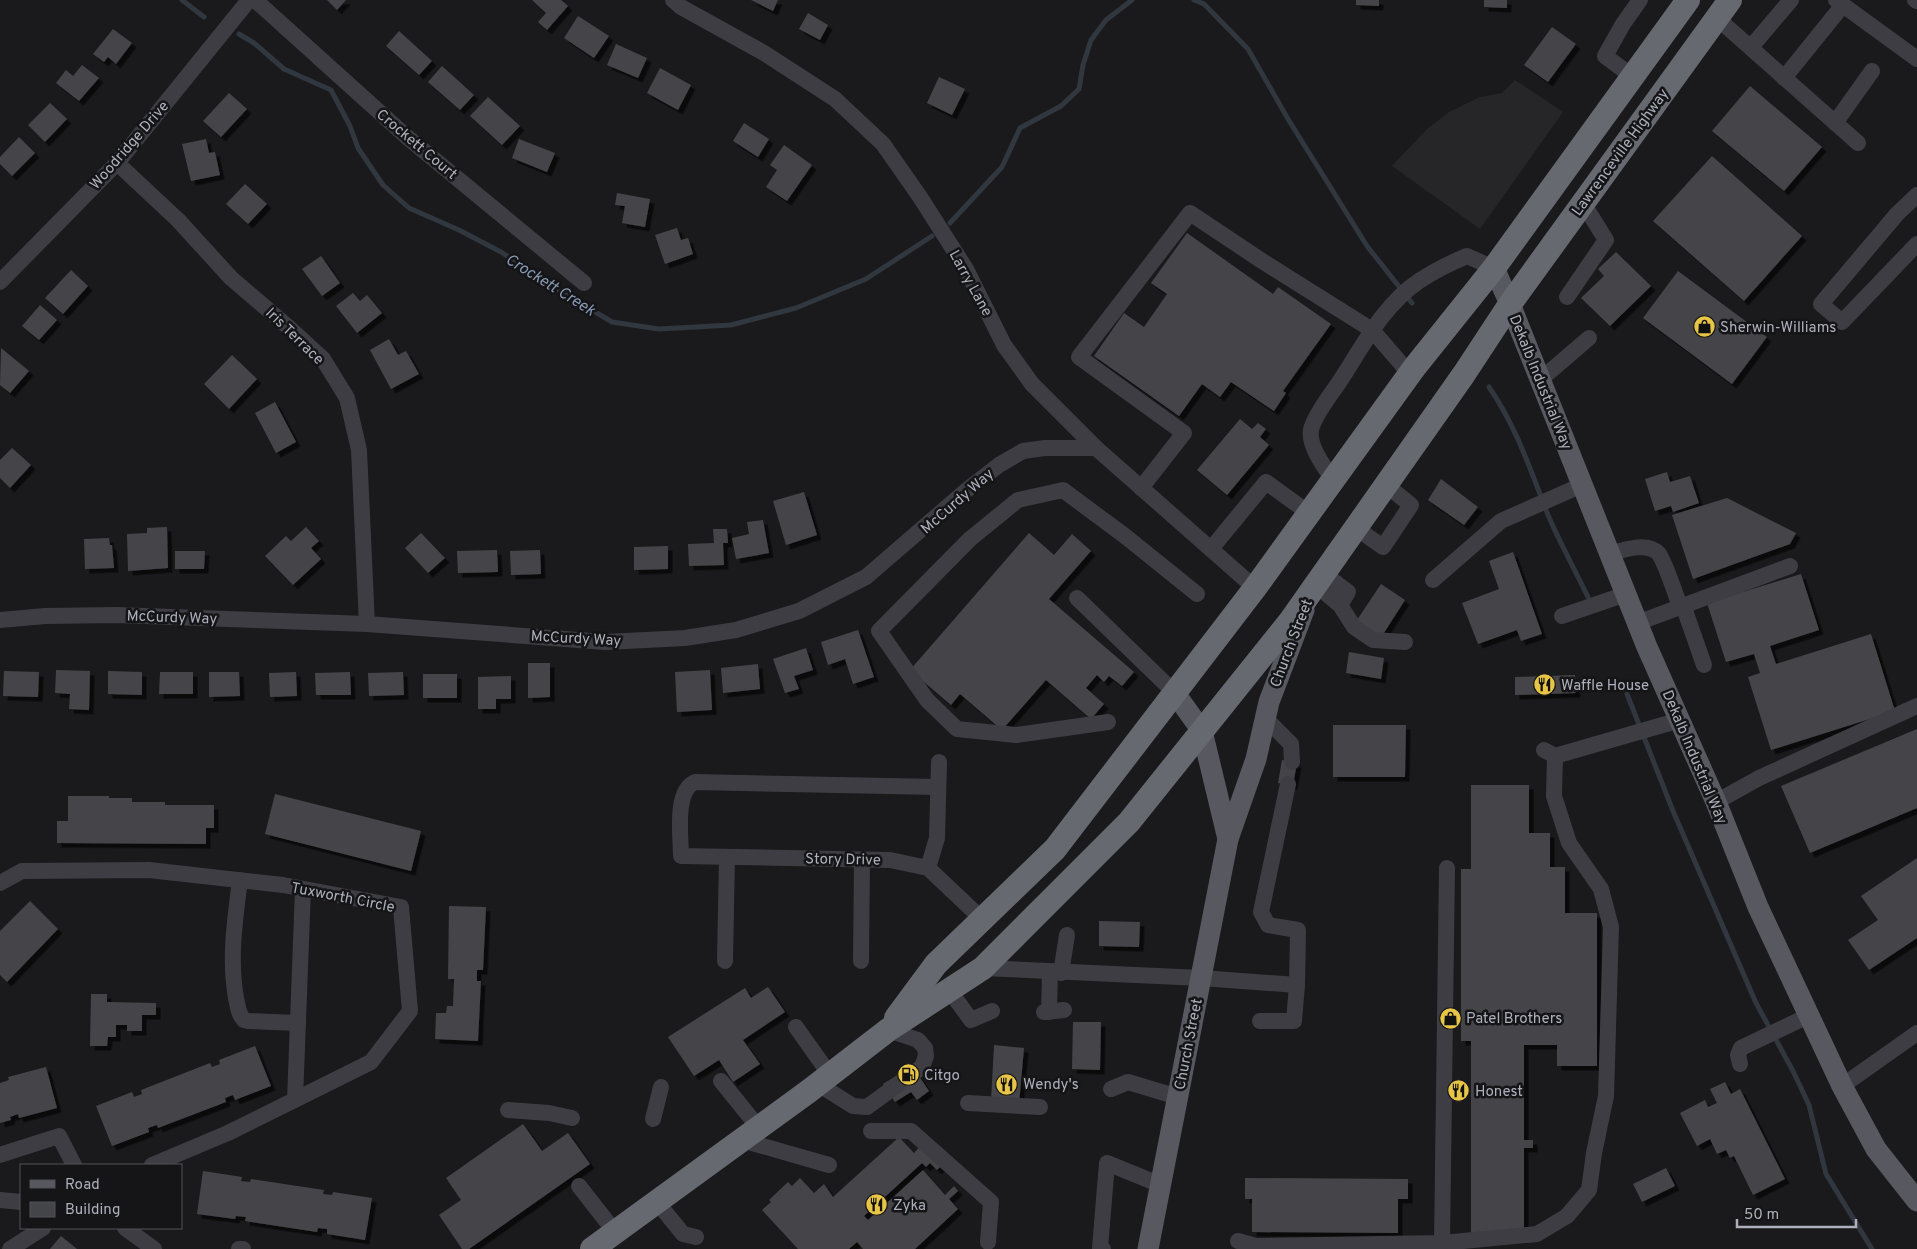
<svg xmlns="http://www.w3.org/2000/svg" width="1917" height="1249" font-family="Overpass,sans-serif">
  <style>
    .built { fill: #262629 }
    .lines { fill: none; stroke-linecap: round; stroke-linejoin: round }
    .stream { stroke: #30373f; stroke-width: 5 }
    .building { fill: #444549; filter: url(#shadow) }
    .minor { stroke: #3d3d43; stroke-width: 16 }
    .major { stroke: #575860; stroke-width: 21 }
    .highway { stroke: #676971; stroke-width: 24 }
    .labels { text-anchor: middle; stroke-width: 5; stroke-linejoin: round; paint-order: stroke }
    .street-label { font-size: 15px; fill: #adb0bb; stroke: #151517 }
    .poi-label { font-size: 15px; fill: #adb0bb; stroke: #151517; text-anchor: start }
    .water-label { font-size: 16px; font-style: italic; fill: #8799b3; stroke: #151517 }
  </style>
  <defs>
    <filter id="shadow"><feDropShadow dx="4.5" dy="4.5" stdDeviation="0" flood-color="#0009"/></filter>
  </defs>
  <rect width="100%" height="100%" fill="#1a1a1c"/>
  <polygon class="built" points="1515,80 1563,112 1480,229 1392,166 1427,129 1449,112 1480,97 1502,93"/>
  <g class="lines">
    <g class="stream">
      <polyline points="182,0 204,17"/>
      <polyline points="1194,0 1204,4 1248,49 1288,119 1367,246 1412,303"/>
      <polyline points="239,34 254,43 284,69 331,90 350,126 358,148 383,185 409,208 459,230 501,252 547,283 612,322 659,329 731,325 796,308 866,279 932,236"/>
      <polyline points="950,223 1002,167 1020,128 1061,106 1079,89 1083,65 1091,40 1106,20 1132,0"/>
      <path d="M1489 387C1516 426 1531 471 1548 515 1560 543 1575 570 1588 597"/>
      <polyline points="1627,694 1673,811 1756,1003 1793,1071 1809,1105 1826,1174 1872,1249"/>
    </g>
  </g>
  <g class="building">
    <polygon points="327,0 346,0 337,10"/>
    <polygon points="532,0 561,0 568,6 547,30 538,22 546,13"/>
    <polygon points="751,0 778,0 773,11"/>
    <polygon points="1356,0 1379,0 1379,6 1356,5"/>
    <polygon points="1484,0 1507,0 1507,8 1484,7"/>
    <polygon points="808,13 828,25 820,40 799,29"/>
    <polygon points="578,16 609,36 594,58 564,38"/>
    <polygon points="1552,27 1576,44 1548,82 1524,65"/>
    <polygon points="113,29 132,43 116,64 108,57 104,62 93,54"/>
    <polygon points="399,31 432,61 419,75 386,46"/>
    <polygon points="616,44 647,58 638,78 607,65"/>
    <polygon points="82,65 99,78 79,101 56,83 66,70 73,76"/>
    <polygon points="442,66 474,95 460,110 428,82"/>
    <polygon points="660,68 691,85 678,110 647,93"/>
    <polygon points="939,77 965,89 952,115 927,103"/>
    <polygon points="1750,86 1822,147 1784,191 1712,131"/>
    <polygon points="229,93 247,109 221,137 203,121"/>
    <polygon points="488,97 520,126 502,145 470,116"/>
    <polygon points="50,103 67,119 45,142 28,125"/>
    <polygon points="744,123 769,139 758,157 733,141"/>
    <polygon points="19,137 35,153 12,176 0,164 0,157"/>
    <polygon points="206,139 209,153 215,152 220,175 191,181 182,144"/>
    <polygon points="519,139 555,153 547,172 512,158"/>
    <polygon points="784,145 812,165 787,201 766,187 777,170 770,165"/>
    <polygon points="1712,156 1802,236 1744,301 1653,221"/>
    <polygon points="245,184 267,204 248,224 226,204"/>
    <polygon points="617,193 650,199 645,227 622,223 625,206 615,205"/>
    <polygon points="677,228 681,240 688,238 693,254 665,264 655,235"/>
    <polygon points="1187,233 1273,294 1278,287 1331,324 1283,391 1286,393 1274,411 1231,382 1220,397 1202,384 1179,416 1094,356 1124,313 1144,327 1167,294 1151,283"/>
    <polygon points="1616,252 1651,286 1610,326 1581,298 1604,276 1598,269"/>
    <polygon points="321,256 340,283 322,296 302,269"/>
    <polygon points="71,270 88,286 63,314 45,298"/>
    <polygon points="1678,271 1767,337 1732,384 1643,318"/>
    <polygon points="353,293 360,301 367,295 382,313 357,333 336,306"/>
    <polygon points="40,305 57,320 39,340 22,326"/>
    <polygon points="389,339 398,355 406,351 419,374 391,389 370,350"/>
    <polygon points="1,348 29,371 10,393 0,385"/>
    <polygon points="232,355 257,379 229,409 204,384"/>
    <polygon points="275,402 296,442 276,453 255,413"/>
    <polygon points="1240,419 1252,429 1258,423 1266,429 1260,437 1269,445 1227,495 1197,470"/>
    <polygon points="12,448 31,465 10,488 0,478 0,460"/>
    <polygon points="1667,472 1670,482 1690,476 1699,503 1673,512 1671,506 1655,511 1645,479"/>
    <polygon points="1441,479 1478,507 1464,525 1428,500"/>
    <polygon points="804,492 817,535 786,545 773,501"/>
    <polygon points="1727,498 1796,533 1790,544 1693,579 1672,515"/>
    <polygon points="763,520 769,553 736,559 732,538 749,534 747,522"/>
    <polygon points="167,527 168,568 128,571 127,534 147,533 147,528"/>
    <polygon points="306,527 319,541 311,548 321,559 293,585 265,556 286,536 291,541"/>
    <polygon points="713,529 727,529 728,543 723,543 724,565 689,566 688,544 714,543"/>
    <polygon points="421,533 445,558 428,573 405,548"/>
    <polygon points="1029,533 1054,555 1072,534 1091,551 1049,599 1134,672 1122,686 1109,676 1104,682 1097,675 1086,688 1104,704 1091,719 1046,680 1002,730 960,694 951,705 910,670"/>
    <polygon points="109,538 110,545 112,545 114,568 85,569 84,539"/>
    <polygon points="668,546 668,569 634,570 634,547"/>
    <polygon points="497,550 498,572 458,573 457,551"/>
    <polygon points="540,550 541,574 511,575 510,551"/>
    <polygon points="175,551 205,551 204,569 175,569"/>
    <polygon points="1513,552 1542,634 1521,641 1517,630 1478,644 1462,603 1499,589 1489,561"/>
    <polygon points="1801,574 1819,630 1770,646 1776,664 1871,634 1895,711 1771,750 1748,677 1760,673 1754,654 1726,662 1707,603"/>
    <polygon points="1381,584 1405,600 1380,639 1355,623"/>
    <polygon points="858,630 874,677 853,684 845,659 828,665 821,642"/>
    <polygon points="806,648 813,670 794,676 799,689 785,693 773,659"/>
    <polygon points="1349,652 1384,658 1381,679 1346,673"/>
    <polygon points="528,663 550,663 550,697 528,698"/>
    <polygon points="758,664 760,689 723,693 721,668"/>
    <polygon points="56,670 90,671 89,710 69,709 70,694 55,693"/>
    <polygon points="710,670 712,710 677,712 675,672"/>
    <polygon points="4,671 39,672 38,697 3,696"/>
    <polygon points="108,671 142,672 142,695 108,694"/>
    <polygon points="160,672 193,672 193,694 159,694"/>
    <polygon points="209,672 239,672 240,696 209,697"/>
    <polygon points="296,672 297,696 270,697 269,673"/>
    <polygon points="350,672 351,695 316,695 315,673"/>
    <polygon points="403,672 404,695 369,696 368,673"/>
    <rect x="423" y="674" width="34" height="24"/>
    <polygon points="1575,675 1576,693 1515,695 1515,677"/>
    <polygon points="511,676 511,699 496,699 496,709 478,709 478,677"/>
    <polygon points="1333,725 1406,725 1405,777 1333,777"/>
    <polygon points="1917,729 1917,808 1810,853 1781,786"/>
    <polygon points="1282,760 1297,763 1293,785 1278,783"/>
    <polygon points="1471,785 1529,785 1529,833 1550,833 1550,867 1565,867 1565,913 1597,913 1597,1066 1557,1066 1557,1045 1524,1045 1524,1140 1533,1140 1533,1148 1524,1148 1524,1232 1471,1232 1471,1041 1461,1041 1461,869 1471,869"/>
    <polygon points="275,794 421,831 411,871 265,834"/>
    <polygon points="68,796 109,796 109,798 132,798 132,802 165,802 165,805 214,805 214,828 206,828 206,844 57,843 57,821 68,821"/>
    <polygon points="1917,858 1917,938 1869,970 1848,940 1878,920 1861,896"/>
    <polygon points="30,901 58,929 7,982 0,975 0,931"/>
    <polygon points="449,906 486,907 483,970 477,970 477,981 481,981 478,1041 435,1039 436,1013 446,1013 447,1006 453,1006 454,979 448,979"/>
    <polygon points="1099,921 1140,922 1139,947 1099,946"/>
    <polygon points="768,987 785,1012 743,1040 760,1064 733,1082 719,1060 694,1076 668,1037 745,988 751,998"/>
    <polygon points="91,994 107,994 107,1002 156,1003 156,1015 142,1015 142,1031 127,1031 127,1025 116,1025 116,1037 108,1037 107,1046 90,1046"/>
    <polygon points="1073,1022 1101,1022 1100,1070 1072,1069"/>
    <polygon points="994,1045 1024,1048 1019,1104 991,1101"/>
    <polygon points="255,1046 271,1086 235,1100 233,1095 225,1098 226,1102 158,1128 157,1125 148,1128 149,1132 112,1146 96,1106 132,1092 134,1097 142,1094 141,1090 210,1063 212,1067 220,1064 219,1060"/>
    <polygon points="912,1066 929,1091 917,1100 911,1092 895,1102 883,1084"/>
    <polygon points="46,1067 57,1108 19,1118 18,1114 10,1117 11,1120 0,1123 0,1083 9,1080 8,1077"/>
    <polygon points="1725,1082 1731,1094 1740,1089 1785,1179 1753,1195 1734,1156 1730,1158 1726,1150 1717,1154 1710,1139 1697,1146 1680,1113 1705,1100 1708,1107 1717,1103 1710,1089"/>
    <polygon points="523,1124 542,1151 568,1133 590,1164 469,1249 462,1249 439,1215 461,1200 446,1178"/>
    <polygon points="899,1137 914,1153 921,1145 942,1165 937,1170 930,1163 926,1167 922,1163 864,1216 868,1220 923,1170 945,1195 954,1186 958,1191 949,1199 958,1209 915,1249 863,1249 857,1242 849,1249 798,1249 762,1210 771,1202 769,1200 788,1182 792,1186 800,1178 814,1193 824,1184 833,1197"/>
    <polygon points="1666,1168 1675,1186 1642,1202 1633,1184"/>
    <polygon points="203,1171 242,1177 241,1181 250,1182 251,1179 324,1190 323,1194 332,1195 333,1192 372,1198 365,1240 327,1234 327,1229 318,1228 317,1232 245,1221 246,1217 236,1216 235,1219 197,1214"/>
    <polygon points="1245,1178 1408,1179 1408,1199 1398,1199 1398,1233 1252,1232 1252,1199 1245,1199"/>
    <polygon points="61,1236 77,1249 50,1249"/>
  </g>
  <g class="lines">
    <g class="minor">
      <polyline points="255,0 407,137 584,283"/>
      <polyline points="673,0 681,7 764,53 835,99 883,144 920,197 966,269 1004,345 1032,384 1096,448 1255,588"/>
      <polyline points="1836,0 1917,59"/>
      <polyline points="1915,0 1917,1"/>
      <polyline points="1717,18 1858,143"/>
      <polyline points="1751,47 1791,0"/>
      <polyline points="1633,77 1605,56 1623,24 1640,0"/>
      <polyline points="1784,78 1843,5"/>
      <polyline points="1835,123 1872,71"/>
      <polyline points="117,163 178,220 231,278 287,326 323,359 347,398 359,450 367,624"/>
      <polyline points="1917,195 1897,214 1821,304 1842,322 1917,244"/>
      <polyline points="0,282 117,163 249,0"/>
      <polyline points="1567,297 1606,240 1583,203"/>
      <polyline points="1540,380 1589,338"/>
      <path d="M1334 481C1325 468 1308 446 1311 430 1313 418 1330 395 1338 384 1362 348 1382 306 1419 281 1434 271 1450 263 1467 256L1494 268"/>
      <polyline points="1141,488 1184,433 1079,357 1190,213 1262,261 1372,330 1410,374"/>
      <polyline points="1356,528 1383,547 1411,505 1386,485"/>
      <polyline points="1211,549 1266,482 1310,514"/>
      <path d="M1609 554C1623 550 1648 541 1659 554 1665 562 1676 596 1680 606"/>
      <polyline points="1324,574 1348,592 1340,605"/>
      <polyline points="1433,580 1501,521 1582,485"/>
      <polyline points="1316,585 1340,605 1354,627 1373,640 1405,642"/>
      <polyline points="1077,598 1174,692"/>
      <polyline points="1683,605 1704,665"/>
      <polyline points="1562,616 1626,594"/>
      <polyline points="0,620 45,616 116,615 367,624 605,642 685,638 736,630 799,611 866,577 968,489 999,465 1023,451 1045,448 1096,448"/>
      <polyline points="1637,623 1790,566"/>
      <polyline points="1265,718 1291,744 1292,762"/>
      <polyline points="1108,722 1016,735 957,729 927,700 879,631 970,539 1018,500 1063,490 1125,536 1197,594"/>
      <polyline points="1544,750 1555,756 1680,720"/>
      <path d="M938 787 695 782C674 791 681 837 681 856L890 860 928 868 983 920"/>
      <polyline points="1716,802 1759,778 1917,706"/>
      <polyline points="928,868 937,838 939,762"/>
      <path d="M240 880C235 920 229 958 236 998 238 1006 238 1014 244 1020L248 1021 298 1023"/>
      <polyline points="0,883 22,871 149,870 283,885 401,907 410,1011 371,1062 228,1133 152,1165"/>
      <polyline points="725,961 727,857"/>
      <polyline points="861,961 862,860"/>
      <polyline points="983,968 1201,978 1297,985 1298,930 1268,925 1261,912 1288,784"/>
      <polyline points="1061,973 1067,935"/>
      <polyline points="949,990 971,1020 992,1011"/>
      <polyline points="1044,1012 1064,1010"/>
      <polyline points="1049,1012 1050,972"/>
      <polyline points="1260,1021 1294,1021 1297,985"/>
      <polyline points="796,1027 830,1075"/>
      <polyline points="1740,1064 1738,1055 1741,1048 1808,1016"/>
      <polyline points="721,1081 759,1128"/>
      <polyline points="818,1084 853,1106 867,1107 922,1067 926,1056 925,1048 918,1040 888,1030"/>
      <polyline points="1842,1086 1917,1033"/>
      <polyline points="1111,1089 1128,1082 1178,1097"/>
      <polyline points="295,1100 303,889"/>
      <polyline points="968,1103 1040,1107"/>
      <polyline points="508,1110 549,1113 572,1118"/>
      <polyline points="653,1119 661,1087"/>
      <polyline points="871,1131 911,1131 991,1202 988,1242"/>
      <polyline points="742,1140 829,1165"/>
      <polyline points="0,1155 59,1136 74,1165"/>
      <polyline points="579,1186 615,1232"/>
      <polyline points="0,1200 21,1202"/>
      <polyline points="657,1202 683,1234 696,1237"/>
      <polyline points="125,1228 154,1249"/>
      <polyline points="1238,1241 1256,1246 1442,1243 1537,1234 1567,1216 1589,1190 1594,1153 1606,1096 1611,927 1601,889 1569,843 1554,796 1555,756"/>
      <polyline points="1442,1243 1447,868"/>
      <polyline points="10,1249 43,1228"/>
      <polyline points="239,1249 243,1249"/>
      <polyline points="1103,1249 1100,1248 1107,1163 1161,1185"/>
    </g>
    <g class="major">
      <polyline points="1494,268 1510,304 1647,647 1716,802 1758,907 1842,1086 1876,1149 1917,1201"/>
      <polyline points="1174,692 1202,731 1228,839"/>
      <polyline points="1148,1249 1228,839 1256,759 1269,702 1304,610"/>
    </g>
    <g class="highway">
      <polyline points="896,1018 936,964 1055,849 1255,588 1414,368 1494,268 1688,0"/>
      <polyline points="592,1249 809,1091 888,1030 983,968 1129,822 1291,620 1464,374 1510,304 1730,0"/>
    </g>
  </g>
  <defs>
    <symbol id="shop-disc" viewBox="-11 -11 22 22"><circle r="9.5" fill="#e7c546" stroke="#151517"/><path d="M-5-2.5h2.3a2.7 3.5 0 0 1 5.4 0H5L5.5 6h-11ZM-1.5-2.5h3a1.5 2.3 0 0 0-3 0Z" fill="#111"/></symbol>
    <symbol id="restaurant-disc" viewBox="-11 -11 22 22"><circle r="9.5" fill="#e7c546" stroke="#151517"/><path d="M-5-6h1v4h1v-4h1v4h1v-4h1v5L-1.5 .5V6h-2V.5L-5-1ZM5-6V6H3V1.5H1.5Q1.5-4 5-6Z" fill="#111"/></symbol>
    <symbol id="fuel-disc" viewBox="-11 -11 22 22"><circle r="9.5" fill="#e7c546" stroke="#151517"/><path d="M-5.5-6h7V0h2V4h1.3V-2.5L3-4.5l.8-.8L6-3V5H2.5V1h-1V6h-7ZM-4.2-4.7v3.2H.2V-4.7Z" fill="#111"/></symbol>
  </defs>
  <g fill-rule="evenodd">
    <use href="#shop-disc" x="1692" y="314" width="25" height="25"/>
    <use href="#restaurant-disc" x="1532" y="672" width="25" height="25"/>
    <use href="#shop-disc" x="1438" y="1006" width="25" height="25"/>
    <use href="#fuel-disc" x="896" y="1062" width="25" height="25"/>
    <use href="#restaurant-disc" x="994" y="1072" width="25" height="25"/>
    <use href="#restaurant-disc" x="1446" y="1078" width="25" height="25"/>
    <use href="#restaurant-disc" x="864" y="1192" width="25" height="25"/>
  </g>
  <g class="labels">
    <g class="street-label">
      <text transform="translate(417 144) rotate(40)" y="5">Crockett Court</text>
      <text transform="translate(129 145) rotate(-49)" y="5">Woodridge Drive</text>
      <text transform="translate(1620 152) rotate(-54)" y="5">Lawrenceville Highway</text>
      <text transform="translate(971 283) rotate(61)" y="5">Larry Lane</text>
      <text transform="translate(295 336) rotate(44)" y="5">Iris Terrace</text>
      <text transform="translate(1541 382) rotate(68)" y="5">Dekalb Industrial Way</text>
      <text transform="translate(957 501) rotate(-41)" y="5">McCurdy Way</text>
      <text transform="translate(172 617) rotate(2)" y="5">McCurdy Way</text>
      <text transform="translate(576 638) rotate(3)" y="5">McCurdy Way</text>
      <text transform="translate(1291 643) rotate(-69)" y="5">Church Street</text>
      <text transform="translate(1695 757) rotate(67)" y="5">Dekalb Industrial Way</text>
      <text transform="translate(843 859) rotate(1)" y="5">Story Drive</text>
      <text transform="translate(343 897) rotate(11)" y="5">Tuxworth Circle</text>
      <text transform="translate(1188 1044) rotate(-79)" y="5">Church Street</text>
    </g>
    <g class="poi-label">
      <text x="1720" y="332">Sherwin-Williams</text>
      <text x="1561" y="690">Waffle House</text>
      <text x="1466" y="1023">Patel Brothers</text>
      <text x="924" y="1080">Citgo</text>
      <text x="1023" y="1089">Wendy's</text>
      <text x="1475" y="1096">Honest</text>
      <text x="893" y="1210">Zyka</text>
    </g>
    <g class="water-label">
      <text transform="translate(551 284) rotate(32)" y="6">Crockett Creek</text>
    </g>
  </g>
  <rect x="20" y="1164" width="162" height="65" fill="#151517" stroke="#525359"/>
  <rect x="30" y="1180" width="25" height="8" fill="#575860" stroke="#525359"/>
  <text x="65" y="1189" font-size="15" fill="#adb0bb">Road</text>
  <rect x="30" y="1202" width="25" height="15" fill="#444549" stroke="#525359"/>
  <text x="65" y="1214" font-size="15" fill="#adb0bb">Building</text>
  <path d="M1737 1219v8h119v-8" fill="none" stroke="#adb0bb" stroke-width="2.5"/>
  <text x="1744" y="1219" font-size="15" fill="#adb0bb" stroke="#151517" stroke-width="4" paint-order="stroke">50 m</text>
</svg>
